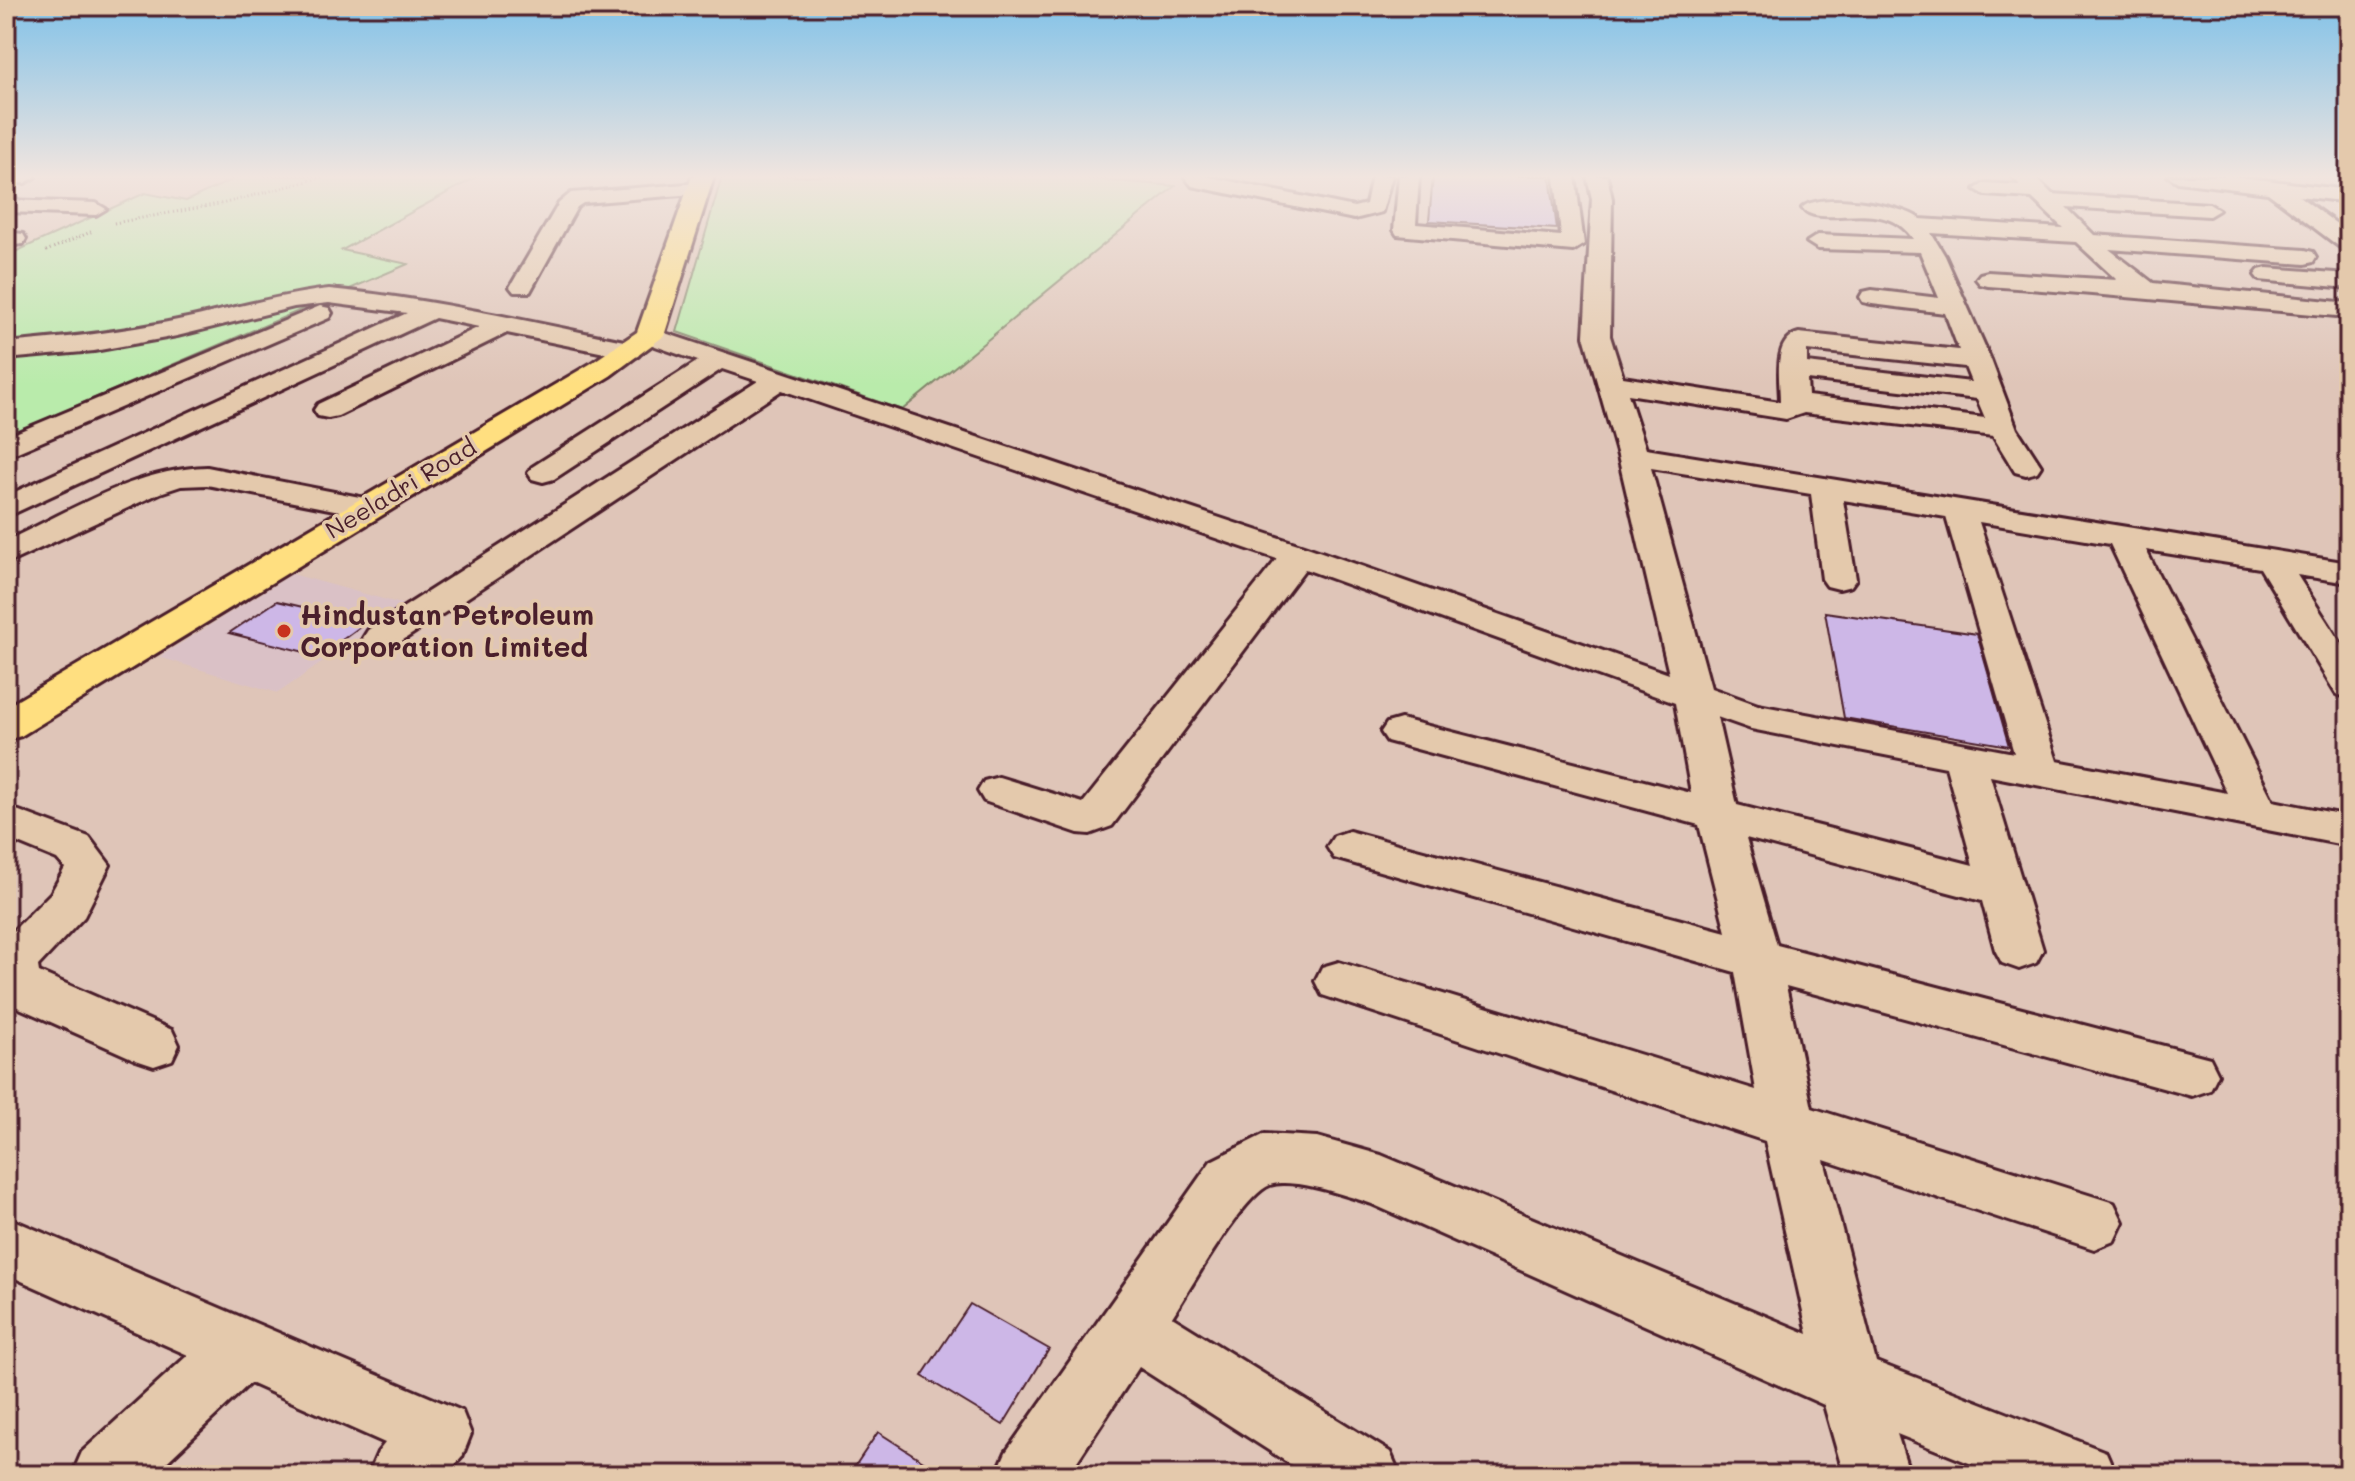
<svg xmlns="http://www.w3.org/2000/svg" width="2355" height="1481" font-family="Mali,sans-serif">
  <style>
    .built { fill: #dac1c6 }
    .green { fill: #b9ebab; stroke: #82856b; stroke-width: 2 }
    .building { fill: #cdb7e7; stroke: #4a1f2b; stroke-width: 2 }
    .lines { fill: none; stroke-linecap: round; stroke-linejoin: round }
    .minor-casing { stroke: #4a1f2b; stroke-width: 6 }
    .major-casing { stroke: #4a1f2b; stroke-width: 6 }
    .path { stroke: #4a1f2b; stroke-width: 3; stroke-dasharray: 1 3; stroke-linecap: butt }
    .minor { fill: #e4c9ac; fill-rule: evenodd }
    .major { fill: #ffdf80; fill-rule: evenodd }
    .poi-dot { fill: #c8321e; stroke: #e4c9ac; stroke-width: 3 }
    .labels { text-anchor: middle; stroke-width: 7; stroke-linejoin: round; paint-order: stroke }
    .far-street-label { font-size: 24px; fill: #4a1f2b; stroke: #e4c9ac }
    .poi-label { font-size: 28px; font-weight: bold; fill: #4a1f2b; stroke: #e4c9ac; text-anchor: start }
  </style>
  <rect width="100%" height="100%" fill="#dfc5b8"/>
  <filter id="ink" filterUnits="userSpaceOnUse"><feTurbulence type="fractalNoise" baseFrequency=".0125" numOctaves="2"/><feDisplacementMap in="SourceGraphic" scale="16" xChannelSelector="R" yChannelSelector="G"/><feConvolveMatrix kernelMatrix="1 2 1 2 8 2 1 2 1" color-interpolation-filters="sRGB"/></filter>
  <g filter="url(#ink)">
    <polygon class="built" points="292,574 405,605 278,693 159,657"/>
    <g class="green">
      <polygon points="240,176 478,176 342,250 408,264 6,436 6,256 145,193 186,201"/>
      <polygon points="722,176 1055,176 1175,186 902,410 677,332"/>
    </g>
    <g class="building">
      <polygon points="1433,176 1550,176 1557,229 1429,221"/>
      <polygon points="277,601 367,622 320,656 229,633"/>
      <polygon points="1825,612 1977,634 2009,746 1844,718"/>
      <polygon points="970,1304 1049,1349 1003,1425 922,1376"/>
      <polygon points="878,1432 945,1475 849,1475"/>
    </g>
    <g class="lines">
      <defs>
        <g id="minor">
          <polygon points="6,176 34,176 35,177 25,183 6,183"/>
          <polygon points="1184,176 1205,176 1354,207 1366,204 1372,176 1392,176 1382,212 1354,219 1192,186"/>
          <polygon points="1399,176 1419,176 1416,224 1561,236 1555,176 1575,176 1584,244 1573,251 1397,235 1394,230"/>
          <path d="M1587 176H1607L1612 199 1610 336 1623 377 1780 402C1780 379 1772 340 1799 333L1959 350 1945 313 1872 304 1863 302 1860 297 1863 292 1872 290 1939 298 1920 252 1818 249 1807 242 1818 235 1913 239C1883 194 1822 231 1802 208 1817 191 1902 204 1920 219L2063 228 2032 198 1985 195 1975 189 1985 183 2020 185 2012 176H2034L2052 194 2209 204 2219 210 2209 216 2066 207 2094 235 2305 250 2313 252 2316 257 2313 262 2305 264 2109 249 2153 283 2349 303V317C2228 307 2109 294 1988 286L1980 284 1976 279 1980 274 1988 272 2117 280 2076 242 1931 233 1945 256 1991 360 2017 429 2041 466 2037 472 2026 475 2015 472 1993 436 1804 413 1786 419 1628 394 1646 449 2349 563V583L2297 575 2349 656V698L2336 694 2260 568 2146 550 2273 801 2349 816V846L1990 776 2043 950 2036 963 2019 969 2002 963 1995 950 1982 901 1746 838 1777 945 2210 1058 2218 1074 2210 1090 2192 1096 1786 986 1812 1108 2114 1203 2123 1222 2114 1241 2094 1249 1824 1160 1876 1362 2106 1452 2116 1475H1999L1897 1434 1910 1475H1844L1824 1405 1372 1204C1348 1196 1293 1177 1270 1185 1242 1196 1191 1288 1172 1317L1390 1452 1400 1475H1307L1139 1367 1068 1475H996L1006 1452 1211 1161 1265 1134 1317 1137 1381 1155 1808 1334 1765 1141 1322 995 1315 981 1322 967 1339 962 1756 1090 1735 972 1334 858 1327 847 1334 836 1349 831 1726 932 1699 825 1387 741 1381 732 1387 723 1401 719 1691 793 1675 703 1305 569 1112 826 1090 834 1078 833 984 801 978 791 984 781 999 777 1083 803 1277 559 782 390 394 646 381 649 368 646 363 638 368 630 758 381 722 369 554 479 543 482 532 479 528 473 532 467 698 361 641 341 637 336 641 331 650 328 1310 548 1669 674 1618 456 1584 336 1592 199ZM1807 350 1965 367 1971 382 1807 363ZM1807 379 1977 399 1985 418 1808 396ZM1651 468 1811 494 1822 579 1827 586 1839 589 1851 586 1856 579 1843 500 1946 517 2014 753 1758 705 1711 688ZM1979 522 2110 544 2227 793 2057 761ZM1717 717 1751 729 1946 767 1973 865 1737 805Z"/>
          <polygon points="2168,176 2231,176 2349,190 2349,202 2299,196 2349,233 2349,250 2341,248 2268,193 2178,182"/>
          <polygon points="699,183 709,189 706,193 583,203 577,207 530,292 514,292 510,287 559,203 571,193"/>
          <polygon points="6,200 96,203 106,209 96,215 6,212"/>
          <polygon points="6,232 23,234 26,239 23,244 6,246"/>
          <polygon points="2267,268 2349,274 2349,288 2259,280 2255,275 2259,270"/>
          <path d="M329 289C430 298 529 322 629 342L638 344 642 350 638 356 629 358 507 333 338 416 328 418 318 416 314 410 318 404 479 327 435 318 6 517V496L407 313 329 303 294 307 177 336 94 351 6 359V343C64 338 121 332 178 320 228 310 277 295 329 289Z"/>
          <polygon points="320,306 329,308 332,313 329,318 6,457 6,437"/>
          <path d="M207 467 370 499 381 501 386 508 381 515 370 517 207 485 181 486 160 493 6 564V541C70 511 135 469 207 467Z"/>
          <polygon points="6,806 89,837 110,865 84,917 38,966 39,972 172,1030 179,1045 172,1060 154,1066 136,1060 6,1002 6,938 51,893 65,868 57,859 6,838"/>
          <polygon points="6,1217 462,1411 471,1434 462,1457 446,1475 368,1475 378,1452 385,1443 250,1383 153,1475 72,1475 82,1452 188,1355 6,1274"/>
        </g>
        <polygon id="major" points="692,176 714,176 664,336 610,376 21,736 6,740 6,707 590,364 637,332"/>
      </defs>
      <use href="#minor" class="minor-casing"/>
      <use href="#major" class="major-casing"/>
      <g class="path">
        <polyline points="114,223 225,203 327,176"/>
        <polyline points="46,251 93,231"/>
      </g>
      <use href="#minor" class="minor"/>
      <use href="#major" class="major"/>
    </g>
  </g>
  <linearGradient id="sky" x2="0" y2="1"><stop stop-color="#82c2e8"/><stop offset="0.46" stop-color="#f1e5df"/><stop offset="1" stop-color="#f1e5df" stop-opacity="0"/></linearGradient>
  <rect width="2355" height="384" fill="url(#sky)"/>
  <circle class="poi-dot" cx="284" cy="631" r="8"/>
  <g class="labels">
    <g class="far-street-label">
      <text transform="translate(401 489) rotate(-31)" y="8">Neeladri Road</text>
    </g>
    <g class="poi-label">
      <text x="300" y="625">Hindustan Petroleum<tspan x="300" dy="32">Corporation Limited</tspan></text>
    </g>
  </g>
  <rect width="2355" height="1481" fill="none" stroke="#e4c9ac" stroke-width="32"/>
  <rect x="16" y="16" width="2323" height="1449" fill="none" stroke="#4a1f2b" stroke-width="3" filter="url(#ink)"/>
</svg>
